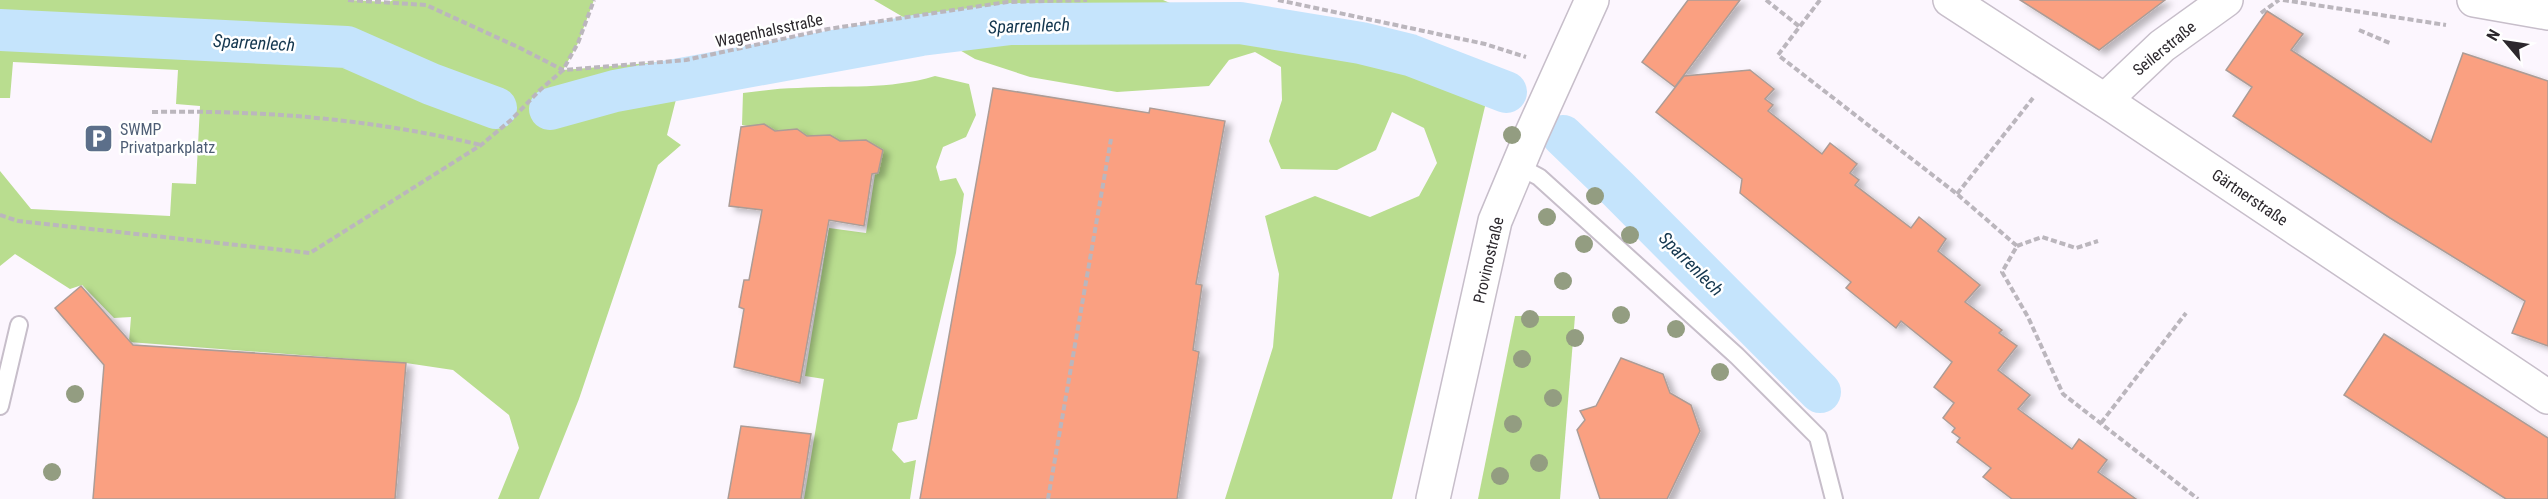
<svg xmlns="http://www.w3.org/2000/svg" width="2548" height="499" font-family="'Roboto Condensed',sans-serif">
  <style>
    .green { fill: #b9dd8f }
    .lines { fill: none; stroke-linecap: round; stroke-linejoin: round }
    .canal { stroke: #c5e4fc; stroke-width: 42 }
    .building { fill: #faa081; stroke: #ac9c96; stroke-width: 1.5; filter: url(#shadow) }
    .service-casing { stroke: #c7beca; stroke-width: 20 }
    .minor-casing { stroke: #c7beca; stroke-width: 36 }
    .path { stroke: #bbb6bd; stroke-width: 4; stroke-dasharray: 6 3; stroke-linecap: butt }
    .service { stroke: #fff; stroke-width: 16 }
    .minor { stroke: #fff; stroke-width: 33 }
    .tree { fill: #939d81 }
    .labels { text-anchor: middle; stroke-width: 5; stroke-linejoin: round; paint-order: stroke }
    .street-label { font-size: 16px; fill: #2c282d; stroke: #fff }
    .service-label { font-size: 16px; fill: #4e5e75; stroke: #fff; text-anchor: start }
    .water-label { font-size: 18px; font-style: italic; fill: #13364e; stroke: #fff }
  </style>
  <defs>
    <filter id="shadow"><feDropShadow dx="6" dy="4" stdDeviation="3" flood-color="#0004"/></filter>
  </defs>
  <rect width="100%" height="100%" fill="#fcf6fe"/>
  <g class="green">
    <polygon points="0,0 348,0 389,2 393,0 594,0 578,43 563,70 686,60 667,135 681,145 658,165 579,399 539,499 498,499 519,448 509,415 453,370 406,363 129,342 131,317 114,318 82,285 70,289 15,254 0,266 0,171 31,209 170,216 172,183 196,184 200,106 176,104 178,70 13,62 10,98 0,98"/>
    <polygon points="874,0 1163,0 1191,12 1432,63 1487,98 1392,499 1225,499 1273,347 1279,274 1265,216 1315,196 1370,217 1419,196 1437,163 1424,128 1392,112 1376,150 1337,170 1281,169 1269,141 1282,100 1281,67 1255,52 1229,60 1209,86 1117,92 1030,77 975,59"/>
    <path d="M935 76 969 84 976 115 966 137 943 147 936 167 940 181 956 178 964 194 956 253 917 419 898 423 892 450 904 463 916 460 910 499H804L824 379 805 376 829 228 866 233 879 148 742 125 743 93C761 91 779 88 798 88 844 85 889 90 935 76Z"/>
    <polygon points="1515,316 1575,316 1560,499 1478,499"/>
  </g>
  <g class="lines">
    <g class="canal">
      <polyline points="0,30 347,47 431,84 496,108"/>
      <polyline points="550,109 615,91 921,35 1011,24 1240,23 1361,43 1410,55 1506,92"/>
      <polyline points="1563,136 1618,189 1820,392"/>
    </g>
  </g>
  <g class="building">
    <polygon points="1688,0 1740,0 1675,87 1642,62"/>
    <polygon points="2020,0 2165,0 2099,50"/>
    <polygon points="2267,11 2303,34 2291,50 2431,142 2463,53 2548,81 2548,346 2512,333 2525,301 2390,218 2233,116 2252,87 2226,70"/>
    <polygon points="1750,70 1774,89 1765,99 1773,105 1768,111 1822,154 1830,143 1857,164 1850,173 1859,180 1855,185 1911,228 1919,217 1946,239 1938,251 1980,285 1965,302 2002,330 1999,333 2017,346 1998,370 2030,395 2018,409 2072,449 2079,439 2107,460 2098,472 2136,499 2012,499 1983,477 1991,468 1957,442 1960,438 1952,432 1955,428 1943,418 1954,403 1934,387 1952,362 1901,321 1896,328 1846,288 1851,282 1740,193 1742,179 1656,112 1684,76"/>
    <polygon points="993,88 1149,113 1150,108 1225,121 1196,284 1202,285 1193,350 1199,352 1177,499 920,499"/>
    <polygon points="764,124 775,131 797,129 807,136 830,135 840,141 866,140 883,150 878,173 872,174 864,226 829,220 800,383 734,367 744,309 739,307 744,280 749,280 762,210 729,206 741,127"/>
    <polygon points="81,286 133,345 406,363 395,499 93,499 104,365 55,308"/>
    <polygon points="2384,334 2548,438 2548,499 2506,499 2344,395"/>
    <polygon points="1621,358 1663,374 1670,393 1691,405 1700,431 1667,499 1600,499 1577,430 1585,420 1580,411 1596,406"/>
    <polygon points="741,426 811,434 801,499 728,499"/>
  </g>
  <g class="lines">
    <defs>
      <g id="service">
        <polyline points="1518,166 1539,177 1737,356 1818,437 1834,499"/>
        <polyline points="0,406 19,325"/>
      </g>
      <g id="minor">
        <polyline points="1950,0 2115,107 2548,397"/>
        <polyline points="2474,0 2548,13"/>
        <polyline points="2105,100 2162,46 2226,0"/>
        <polyline points="1433,499 1495,221 1531,135 1592,0"/>
      </g>
    </defs>
    <use href="#service" class="service-casing"/>
    <use href="#minor" class="minor-casing"/>
    <g class="path">
      <polyline points="348,0 426,5 518,47 563,70 686,60 828,29 1007,2 1087,0"/>
      <polyline points="1278,0 1485,44 1526,57"/>
      <polyline points="1766,0 1800,27"/>
      <polyline points="1820,0 1778,55 1957,194 2017,246 2002,272 2028,317 2063,394 2198,499"/>
      <polyline points="2283,0 2446,25"/>
      <polyline points="2261,13 2279,0"/>
      <polyline points="2359,30 2392,44"/>
      <path d="M152 112C265 110 371 119 481 145"/>
      <polyline points="1957,194 2033,98"/>
      <polyline points="0,215 18,221 310,253 481,145 511,120 540,90 563,70 578,43 594,0"/>
      <polyline points="2017,246 2042,237 2076,248 2098,241"/>
      <polyline points="2101,423 2186,313"/>
      <polyline points="1048,499 1111,139"/>
    </g>
    <use href="#service" class="service"/>
    <use href="#minor" class="minor"/>
  </g>
  <g class="tree">
    <circle cx="1512" cy="135" r="9"/>
    <circle cx="1595" cy="196" r="9"/>
    <circle cx="1547" cy="217" r="9"/>
    <circle cx="1630" cy="235" r="9"/>
    <circle cx="1584" cy="244" r="9"/>
    <circle cx="1563" cy="281" r="9"/>
    <circle cx="1621" cy="315" r="9"/>
    <circle cx="1530" cy="319" r="9"/>
    <circle cx="1676" cy="329" r="9"/>
    <circle cx="1575" cy="338" r="9"/>
    <circle cx="1522" cy="359" r="9"/>
    <circle cx="1720" cy="372" r="9"/>
    <circle cx="75" cy="394" r="9"/>
    <circle cx="1553" cy="398" r="9"/>
    <circle cx="1513" cy="424" r="9"/>
    <circle cx="1539" cy="463" r="9"/>
    <circle cx="52" cy="472" r="9"/>
    <circle cx="1500" cy="476" r="9"/>
  </g>
  <defs>
    <symbol id="parking-square" viewBox="-11 -11 22 22"><rect x="-9" y="-9" width="18" height="18" rx="4" fill="#5c6f8a" stroke="#fff"/><path d="M-3.5-5.5H1a3.5 3.5 0 0 1 0 7H-1V5.5H-3.5ZM-1-3.4V-.6H.8a1.4 1.4 0 0 0 0-2.8Z" fill="#fff"/></symbol>
  </defs>
  <g fill-rule="evenodd">
    <use href="#parking-square" x="82" y="122" width="33" height="33"/>
  </g>
  <g class="labels">
    <g class="street-label">
      <text transform="translate(769 30) rotate(-12)" y="6">Wagenhalsstraße</text>
      <text transform="translate(2164 48) rotate(-39)" y="6">Seilerstraße</text>
      <text transform="translate(2250 197) rotate(34)" y="6">Gärtnerstraße</text>
      <text transform="translate(1488 260) rotate(-77)" y="6">Provinostraße</text>
    </g>
    <g class="service-label">
      <text x="120" y="135">SWMP<tspan x="120" dy="18">Privatparkplatz</tspan></text>
    </g>
    <g class="water-label">
      <text transform="translate(1029 26) rotate(-2)" y="6">Sparrenlech</text>
      <text transform="translate(254 43) rotate(3)" y="6">Sparrenlech</text>
      <text transform="translate(1691 264) rotate(45)" y="6">Sparrenlech</text>
    </g>
  </g>
  <g transform="translate(2506 42) rotate(299)" stroke="#ffffff" stroke-width="4.5" paint-order="stroke">
  <path d="M0-4.5L10 22L0 15L-10 22Z" fill="#2c282d"/>
  <text y="-9" font-size="16" font-weight="bold" text-anchor="middle" fill="#2c282d">N</text>
  </g>
</svg>
